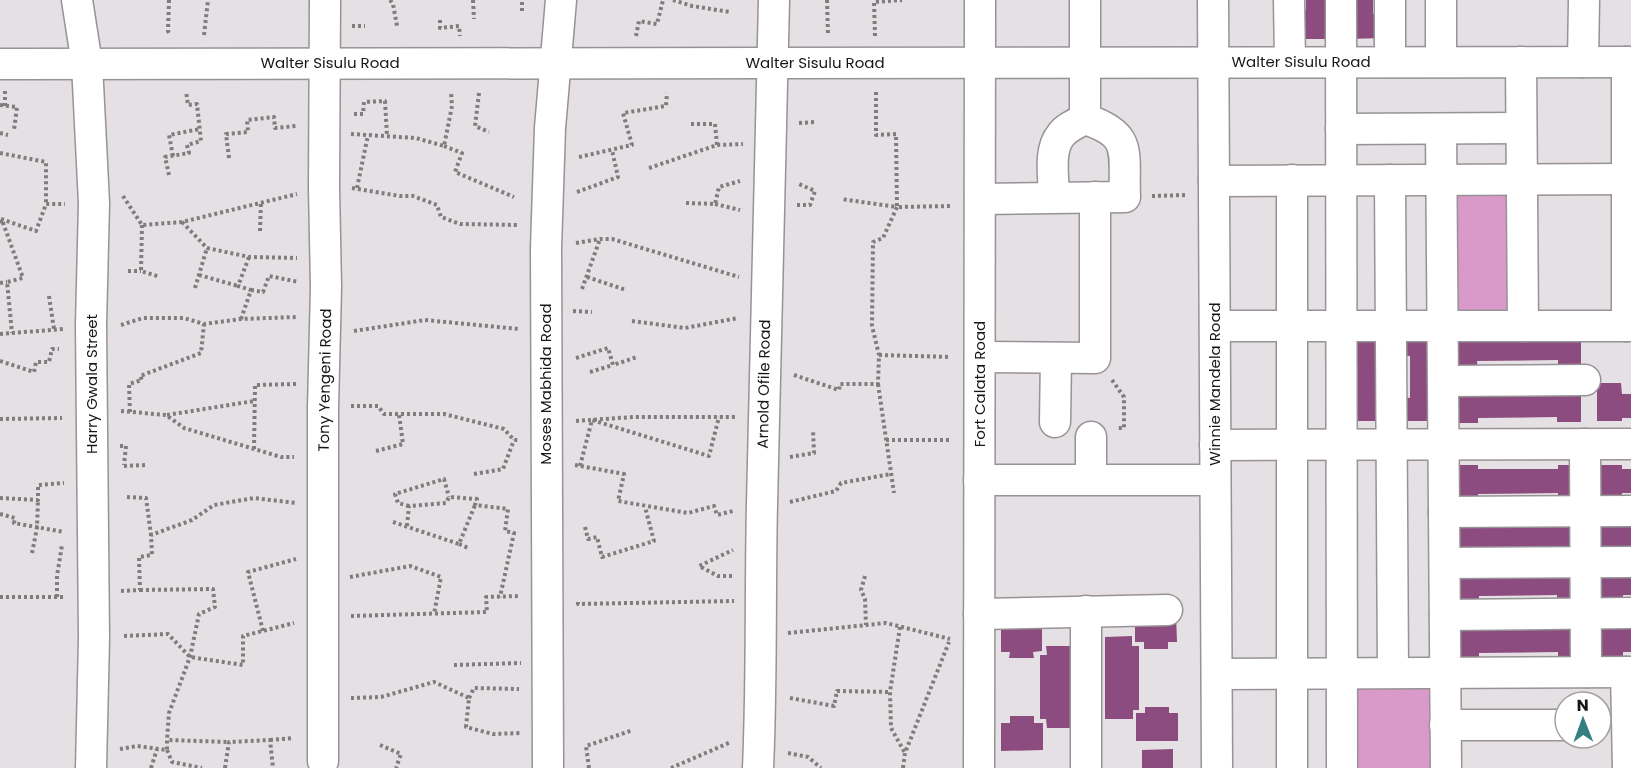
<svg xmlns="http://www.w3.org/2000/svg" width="1631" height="768" font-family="Poppins,sans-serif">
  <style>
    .green { fill: #d99ac9 }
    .building { fill: #8d4c7f }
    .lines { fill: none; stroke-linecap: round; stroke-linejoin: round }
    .minor-casing { stroke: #979296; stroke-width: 33 }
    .path { stroke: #807c7e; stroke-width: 4; stroke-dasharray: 3 3; stroke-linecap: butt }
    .minor { stroke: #fff; stroke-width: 30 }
    .labels { text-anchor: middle; stroke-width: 4.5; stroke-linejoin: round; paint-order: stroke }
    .street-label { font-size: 15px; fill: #171516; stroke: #fff }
  </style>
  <rect width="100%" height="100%" fill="#e5e0e3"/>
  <g class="green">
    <polygon points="1449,189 1512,189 1512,312 1450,312"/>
    <rect x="1350" y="683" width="87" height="85"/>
  </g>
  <g class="building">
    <polygon points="1306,0 1330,0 1334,39 1293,39 1294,11 1306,10"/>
    <polygon points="1350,0 1373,0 1373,14 1385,14 1385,38 1345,39"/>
    <polygon points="1439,331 1440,421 1400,421 1400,397 1410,398 1410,356 1399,355 1399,332"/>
    <polygon points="1350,332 1389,332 1389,421 1351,421"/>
    <polygon points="1581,332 1581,372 1558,372 1558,360 1477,361 1478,372 1453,372 1453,333"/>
    <polygon points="1581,383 1581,422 1557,422 1557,417 1478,418 1478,423 1454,423 1454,384"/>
    <polygon points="1597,383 1621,383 1622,394 1631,394 1631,418 1622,418 1622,421 1597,421"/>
    <polygon points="1454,465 1478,465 1478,469 1558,469 1558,465 1581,465 1581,504 1558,504 1558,493 1478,494 1478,504 1454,504"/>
    <polygon points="1597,465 1622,465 1622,469 1631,469 1631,493 1622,493 1622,504 1597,504"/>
    <polygon points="1454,516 1582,516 1582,554 1454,555"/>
    <polygon points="1597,516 1631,525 1631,550 1597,554"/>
    <polygon points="1598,566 1631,571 1631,595 1623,595 1623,605 1598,606"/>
    <polygon points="1454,567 1581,567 1582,606 1557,606 1557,595 1479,596 1479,606 1454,606"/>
    <polygon points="1135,614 1176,614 1177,642 1168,642 1168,649 1144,649 1144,642 1135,642"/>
    <polygon points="1582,617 1582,657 1558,657 1558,652 1479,653 1479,657 1455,657 1455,618"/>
    <polygon points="1598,618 1631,627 1631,652 1623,652 1623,656 1598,656"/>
    <polygon points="1001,624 1042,624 1042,651 1033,652 1034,658 1009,658 1010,652 1001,652"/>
    <polygon points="1132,636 1132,646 1139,646 1139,710 1133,710 1133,719 1105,719 1105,637"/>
    <polygon points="1046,646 1074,646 1075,728 1047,728 1046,719 1040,719 1040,655 1047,655"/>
    <polygon points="1145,707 1169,707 1169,713 1178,713 1178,741 1136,741 1136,713 1145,713"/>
    <polygon points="1010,716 1034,716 1034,723 1043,723 1043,750 1001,751 1001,723 1010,723"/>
    <polygon points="1173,749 1173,768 1142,768 1142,750"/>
  </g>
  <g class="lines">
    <defs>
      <g id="minor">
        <polyline points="77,0 87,64 94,203 91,325 94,638 91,768"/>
        <polyline points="1085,0 1085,119"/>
        <polyline points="1213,0 1217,768"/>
        <polyline points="1289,0 1290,62"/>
        <polyline points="1341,0 1342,768"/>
        <polyline points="1390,0 1390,62"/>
        <polyline points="1441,0 1441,62"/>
        <polyline points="1521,62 1523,326"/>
        <polyline points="1583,62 1584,0"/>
        <polyline points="0,64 1631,62"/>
        <polyline points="1341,129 1521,128"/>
        <polyline points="1441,129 1446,768"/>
        <polyline points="1292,180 1292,768"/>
        <polyline points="1390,180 1393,673"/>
        <polyline points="1214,181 1627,179"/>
        <path d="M980 199 1125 197C1123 152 1134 135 1085 119 1077 123 1066 128 1061 135 1048 150 1054 179 1054 198"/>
        <polyline points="1215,326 1631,326"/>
        <polyline points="1627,326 1627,62"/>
        <polyline points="980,357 1095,358 1095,197"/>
        <polyline points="1444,381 1585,380"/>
        <polyline points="1055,422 1056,358"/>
        <polyline points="1585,444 1586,672"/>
        <polyline points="1215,445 1631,444"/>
        <polyline points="1091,479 1091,437"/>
        <polyline points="979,480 1215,480"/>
        <polyline points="1444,512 1631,511"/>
        <polyline points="1445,563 1631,562"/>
        <polyline points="979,614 1167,610"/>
        <polyline points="1445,615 1631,613"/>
        <polyline points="1626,672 1628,768"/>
        <polyline points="1217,674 1631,672"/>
        <polyline points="1445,725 1565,725"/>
        <polyline points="323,761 323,407 326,287 324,188 325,0"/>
        <polyline points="548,768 546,248 550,128 561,0"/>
        <path d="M758 768C762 680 760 592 762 504 766 336 770 168 774 0"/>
        <polyline points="979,768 980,0"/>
        <polyline points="1086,768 1086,611"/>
      </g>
    </defs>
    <use href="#minor" class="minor-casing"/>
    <g class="path">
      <polyline points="169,0 168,31 170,35"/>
      <polyline points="390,0 393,4 397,26"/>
      <polyline points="473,0 474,19"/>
      <polyline points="673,0 692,6 730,12"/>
      <polyline points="827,0 828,35"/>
      <polyline points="522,11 522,0"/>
      <polyline points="440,20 440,28 459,26 460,36"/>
      <polyline points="352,26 365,26"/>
      <polyline points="204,35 208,0"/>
      <polyline points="636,36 639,21 657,24 663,0"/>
      <polyline points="875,36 874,2 902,0"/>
      <polyline points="5,91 5,106"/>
      <polyline points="876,92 876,135 896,134 897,207 952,206"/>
      <polyline points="479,93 475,126 489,132"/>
      <polyline points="0,105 17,107 14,130"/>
      <polyline points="354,114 363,114 364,102 385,101 387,136"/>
      <polyline points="799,123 816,122"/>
      <polyline points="691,124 715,124 717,145"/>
      <polyline points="0,133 8,135"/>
      <polyline points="351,134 416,138 444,146 452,106 451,92"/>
      <polyline points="444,146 462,153 455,172 514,197"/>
      <polyline points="0,153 46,162 46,204"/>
      <polyline points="173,156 169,135 200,129"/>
      <polyline points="579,157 632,145 623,113 666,106 667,93"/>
      <polyline points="229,158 226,134 248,132 247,120 274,117 275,128 296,126"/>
      <polyline points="649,168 717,145 743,144"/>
      <polyline points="169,175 165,157 189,153 187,145 201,141 197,104 188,105 186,91"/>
      <polyline points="352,188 400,196 413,196 437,205 441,217 460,224 518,225"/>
      <polyline points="357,188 368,135"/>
      <polyline points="577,192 618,177 612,150"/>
      <polyline points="123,196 142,225 182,222 297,194"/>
      <polyline points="1152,196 1187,195"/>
      <polyline points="686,203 715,204 719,187 740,181"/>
      <polyline points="715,204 740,210"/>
      <polyline points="797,205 810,205 815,191 799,184"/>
      <polyline points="1,219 36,231 46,204 65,204"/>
      <polyline points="182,222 207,248 249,257 297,258"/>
      <polyline points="0,223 2,220 23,278 7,282 12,333"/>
      <polyline points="142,225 141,271 160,277"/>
      <polyline points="260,231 261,201"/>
      <polyline points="576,243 600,239 612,239 739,277"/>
      <polyline points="128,271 141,271"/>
      <polyline points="199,275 238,286"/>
      <polyline points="587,277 626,290"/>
      <polyline points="0,283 7,282"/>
      <polyline points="195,288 207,248"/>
      <polyline points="582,289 600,239"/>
      <polyline points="251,290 263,292 269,276 299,282"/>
      <polyline points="49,296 54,329"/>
      <polyline points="573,311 592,312"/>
      <polyline points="241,319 251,290 238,286 249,257"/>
      <polyline points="632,321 685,328 738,318"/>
      <polyline points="121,325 143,318 184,318 204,324 241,319 297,317"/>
      <polyline points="354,331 425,320 519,329"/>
      <polyline points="0,334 63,329"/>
      <polyline points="879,355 950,357"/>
      <polyline points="576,358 608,348 613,365 637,357"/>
      <polyline points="0,361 34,372 36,362 49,362 52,349 59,349"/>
      <polyline points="590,372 613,365"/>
      <polyline points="794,375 839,390 840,384 878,384 879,355 872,326 873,242 883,238 897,207 841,199"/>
      <polyline points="1112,380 1124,397 1124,428 1117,428"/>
      <polyline points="878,384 894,493"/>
      <polyline points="351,406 378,406 384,414 444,414 504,429 514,440 519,440"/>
      <polyline points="121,411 166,415 184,428 281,457 294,457"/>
      <polyline points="130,412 129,384 142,380 140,376 201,353 204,324"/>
      <polyline points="167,415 254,401"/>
      <polyline points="0,419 62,418"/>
      <polyline points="576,421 633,417 736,417"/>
      <polyline points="886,440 952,440"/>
      <polyline points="120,446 126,446 124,465"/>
      <polyline points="254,449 255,385 296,384"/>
      <polyline points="376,451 403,444 399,414"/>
      <polyline points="790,457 814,453 813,430"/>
      <polyline points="575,465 624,474 618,501 688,513 714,506 717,515 733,511"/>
      <polyline points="124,466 147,465"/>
      <polyline points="580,466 592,420 709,456 719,417"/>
      <polyline points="474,474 503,469 514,440"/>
      <polyline points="127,497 146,498 151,535"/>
      <polyline points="0,498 38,500 38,485 64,483"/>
      <polyline points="790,502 836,491 841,483 891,474"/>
      <polyline points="409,506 398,503 395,494 444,479 449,497"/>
      <polyline points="0,514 15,518 14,523 64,532"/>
      <polyline points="393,522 459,544 475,505"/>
      <polyline points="407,526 409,506 446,503 449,497 477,499 475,505 508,509 505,531 514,533 500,597"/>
      <polyline points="585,527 588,539 597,537 602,557 654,541 645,507"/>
      <polyline points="459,544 468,548"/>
      <polyline points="32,553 37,528 38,500"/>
      <polyline points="732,576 718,576 699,566 733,550"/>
      <polyline points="865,576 861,590 865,599 866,625"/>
      <polyline points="350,577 410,566 441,577 434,614"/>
      <polyline points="140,590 213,589 215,607 199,614 190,657 169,713 167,740"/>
      <polyline points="121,591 140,590 139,557 152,555 151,535 192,520 214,505 254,498 296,503"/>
      <polyline points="0,597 66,597"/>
      <polyline points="57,597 57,576 62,545"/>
      <polyline points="578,602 578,604 734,601"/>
      <polyline points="351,616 487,612 486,597 520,596"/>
      <polyline points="900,627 890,692 891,728 905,753"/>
      <polyline points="263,631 248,572 296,559"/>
      <polyline points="788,633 886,623 950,639"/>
      <polyline points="124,636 168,634 190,657 243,665 243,636 294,623"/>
      <polyline points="454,665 521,663"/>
      <polyline points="351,698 381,697 434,682 469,698 466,727 493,734 521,733"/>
      <polyline points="469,698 474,688 519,689"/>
      <polyline points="790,698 834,706 837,691 890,692"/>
      <polyline points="270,740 293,738"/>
      <polyline points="380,745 401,754 396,768"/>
      <polyline points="120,749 137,746 167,750 167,740 229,742"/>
      <polyline points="167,750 172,762 202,768"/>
      <polyline points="788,753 808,757 821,768"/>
      <polyline points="151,768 157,749"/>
      <polyline points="225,768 229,742 270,740 273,768"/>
      <polyline points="589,768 586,746 633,730"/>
      <polyline points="671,768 731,742"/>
      <polyline points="903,768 905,753 949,642"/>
    </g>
    <use href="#minor" class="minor"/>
  </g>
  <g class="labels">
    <g class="street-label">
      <text x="1301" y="67">Walter Sisulu Road</text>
      <text x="330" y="68">Walter Sisulu Road</text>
      <text x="815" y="68">Walter Sisulu Road</text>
      <text transform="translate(325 380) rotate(-89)" y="5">Tony Yengeni Road</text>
      <text transform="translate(92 384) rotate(-90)" y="5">Harry Gwala Street</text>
      <text transform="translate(546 384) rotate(-90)" y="5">Moses Mabhida Road</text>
      <text transform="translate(764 384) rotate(-89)" y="5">Arnold Ofile Road</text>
      <text transform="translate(980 384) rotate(-90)" y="5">Fort Calata Road</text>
      <text transform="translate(1215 384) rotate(-90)" y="5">Winnie Mandela Road</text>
    </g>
  </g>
  <g transform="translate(1583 720) rotate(359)"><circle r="28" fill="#ffffff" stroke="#a2a1a2" stroke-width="1.5"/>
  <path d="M0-4.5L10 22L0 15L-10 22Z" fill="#357e81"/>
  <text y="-9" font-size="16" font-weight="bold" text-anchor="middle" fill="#171516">N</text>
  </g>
</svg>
